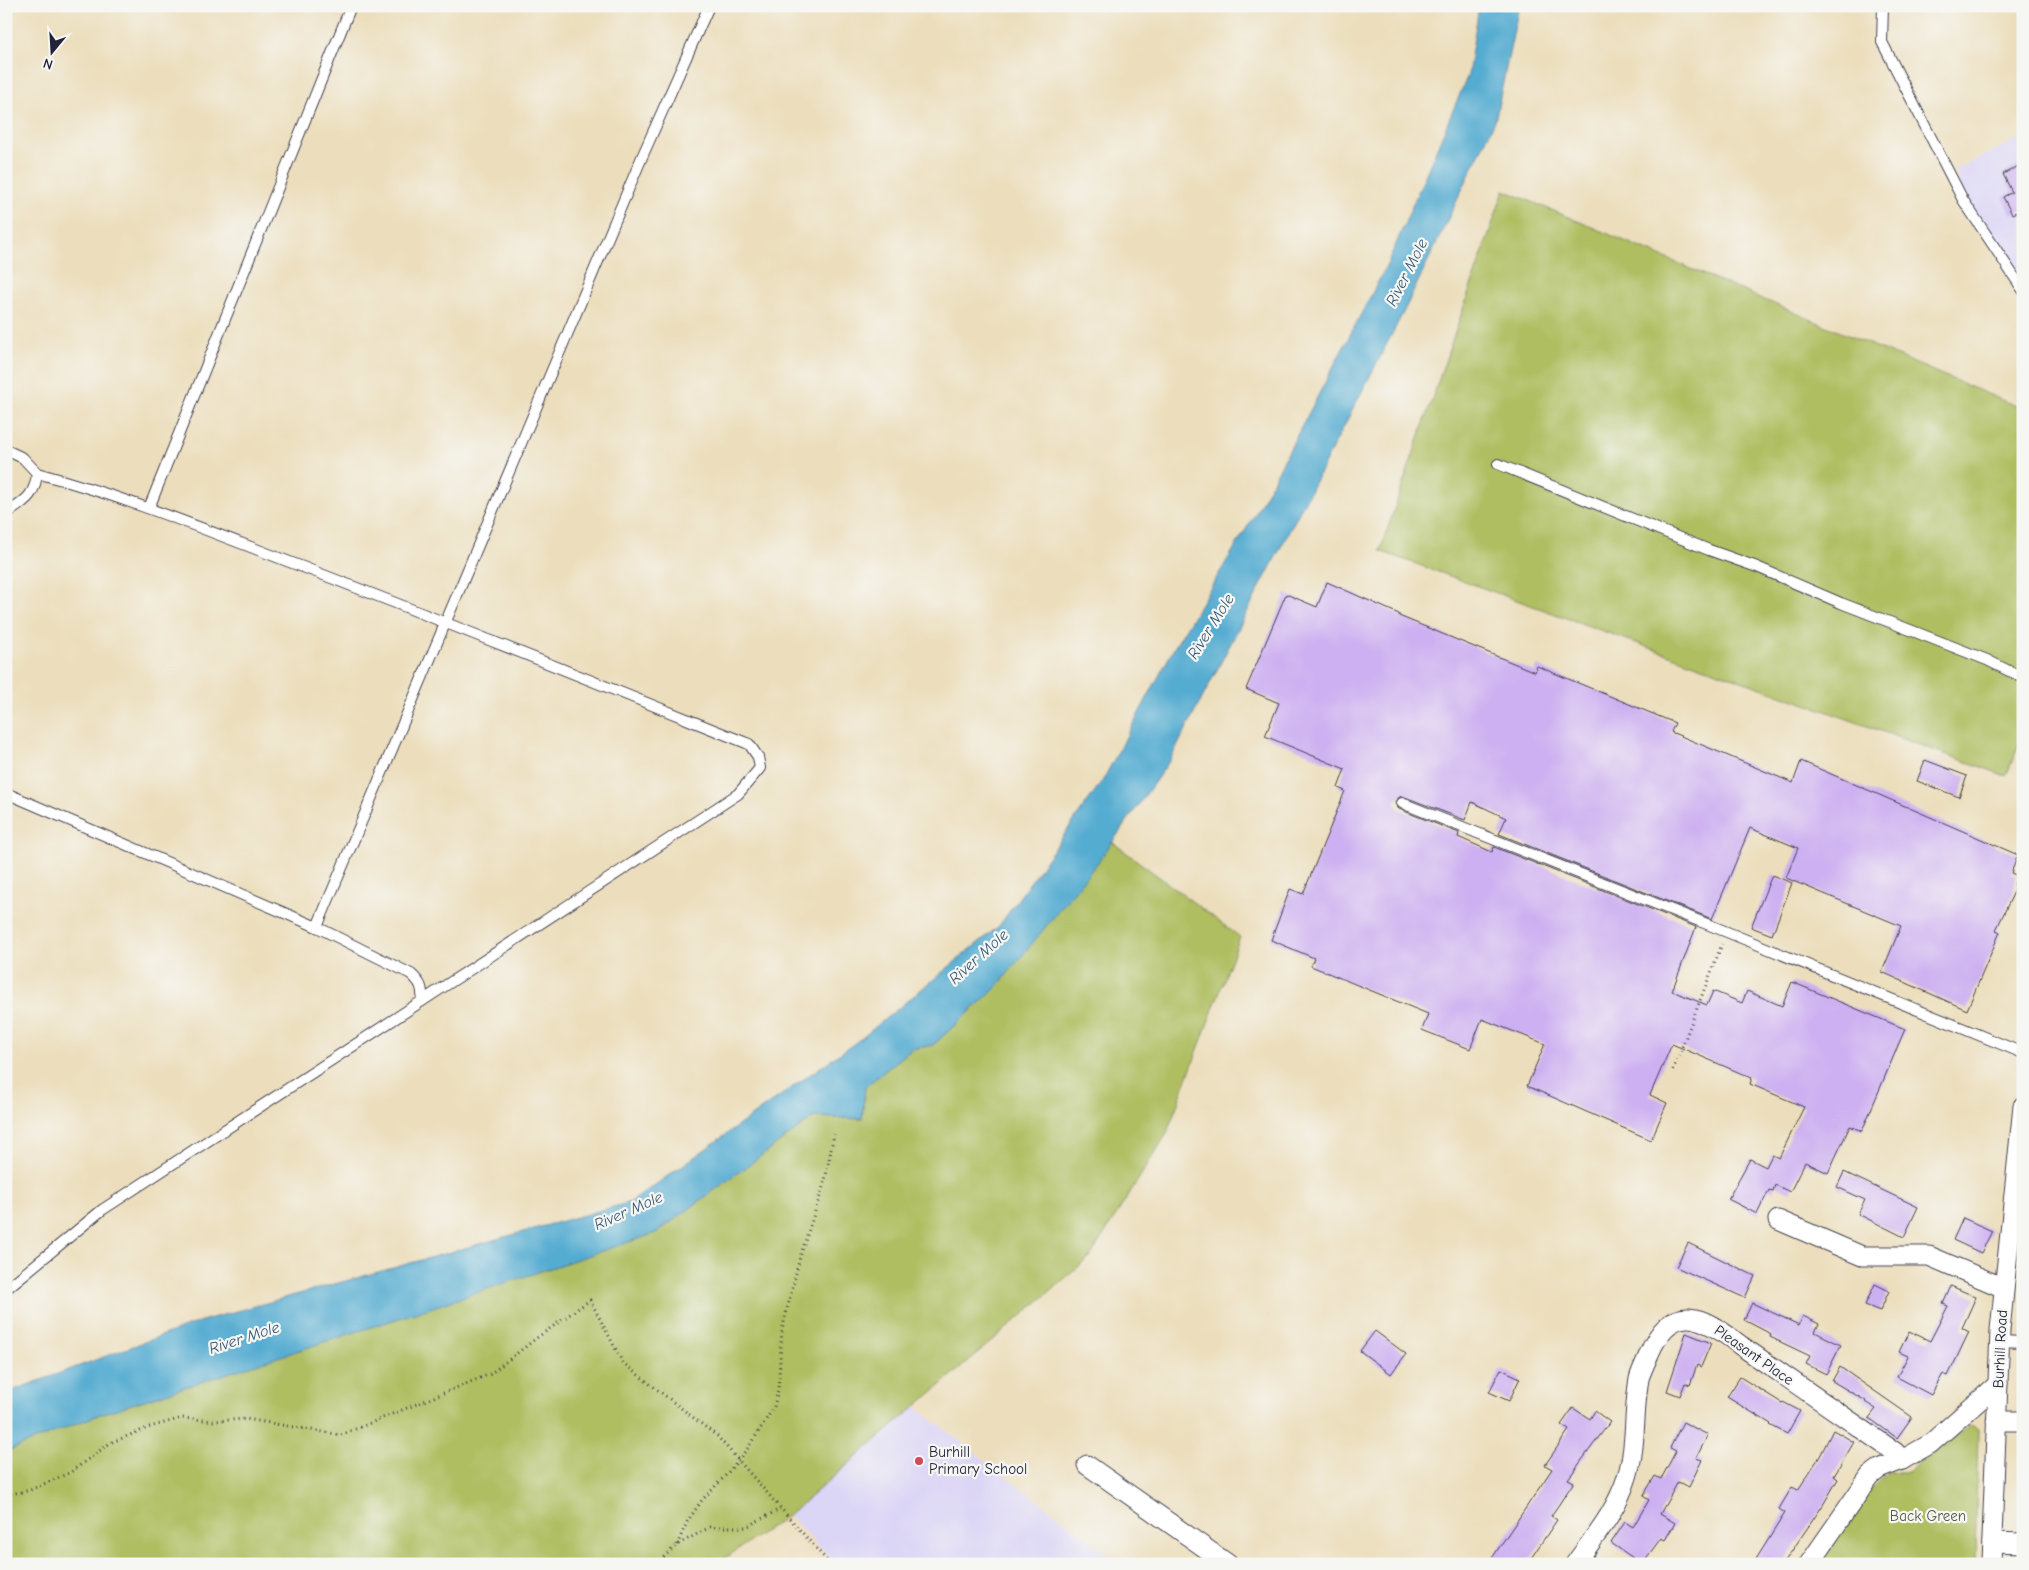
<svg xmlns="http://www.w3.org/2000/svg" width="2029" height="1570" font-family="'Comic Neue',sans-serif">
  <style>
    .built { fill: #dcd6f6 }
    .green { fill: #afbe60; stroke: #68704e }
    .water { fill: #54acd1; stroke: #3b6786 }
    .building { fill: #cdb0f1 }
    .lines { fill: none; stroke-linecap: round; stroke-linejoin: round }
    .lane-casing { stroke: #403e4e; stroke-width: 12 }
    .street-casing { stroke: #403e4e; stroke-width: 21 }
    .path { stroke: #403e4e; stroke-width: 3; stroke-dasharray: 1 4; stroke-linecap: butt }
    .lane { stroke: #fff; stroke-width: 10 }
    .street { stroke: #fff; stroke-width: 19 }
    .poi-dot { fill: #d1495b; stroke: #f6f6f2; stroke-width: 2 }
    .labels { text-anchor: middle; stroke-width: 4.5; stroke-linejoin: round; paint-order: stroke }
    .street-label { font-size: 15px; fill: #22223b; stroke: #f6f6f2 }
    .poi-label { font-size: 15px; fill: #22223b; stroke: #f6f6f2; text-anchor: start }
    .park-label { font-size: 15px; fill: #535948; stroke: #f6f6f2 }
    .water-label { font-size: 16px; font-style: italic; fill: #365977; stroke: #f6f6f2 }
  </style>
  <rect width="100%" height="100%" fill="#f6f6f2"/>
  <filter id="ink" filterUnits="userSpaceOnUse"><feTurbulence type="fractalNoise" baseFrequency=".02" numOctaves="2"/><feDisplacementMap in="SourceGraphic" scale="10" xChannelSelector="R" yChannelSelector="G"/><feConvolveMatrix kernelMatrix="1 2 1 2 8 2 1 2 1" color-interpolation-filters="sRGB"/></filter>
  <filter id="wash" filterUnits="userSpaceOnUse"><feTurbulence type="fractalNoise" baseFrequency=".0096" numOctaves="4" result="noise"/><feDisplacementMap in="SourceGraphic" scale="20" xChannelSelector="R" yChannelSelector="G"/><feGaussianBlur stdDeviation="1.12" result="paint"/><feColorMatrix in="noise" values="0 0 0 0 0 0 0 0 0 0 0 0 0 0 0 0 0 1.4 0 .05"/><feComposite in="paint" operator="in"/></filter>
  <g filter="url(#wash)">
    <rect width="100%" height="100%" fill="#ecdebc"/>
    <g class="built">
      <polygon points="2023,137 2023,290 1963,200 1956,169"/>
      <polygon points="915,1407 1121,1564 835,1564 789,1515"/>
    </g>
    <g class="green">
      <polygon points="1504,190 2023,409 2023,735 2006,776 1380,551"/>
      <polygon points="1112,842 1240,937 1166,1135 1090,1257 789,1515 716,1564 6,1564 6,1448 98,1415 656,1233 814,1117 862,1119 865,1087 912,1049 933,1045 996,988"/>
      <polygon points="1971,1425 1978,1429 1975,1564 1819,1564 1867,1492 1889,1472 1908,1472"/>
    </g>
    <polygon class="water" points="1479,6 1519,6 1495,121 1405,309 1170,760 1099,861 996,988 933,1045 912,1049 865,1087 862,1119 814,1117 656,1233 418,1312 98,1415 6,1452 6,1393 201,1321 631,1202 863,1037 999,926 1103,780 1174,648 1257,511 1387,265 1468,75"/>
    <g id="blocks">
      <g class="building">
        <polygon points="2023,164 2023,213 2021,210 2012,214 2003,197 2012,192 2003,174"/>
        <polygon points="1327,582 1399,614 1399,616 1535,672 1537,666 1675,723 1671,732 1793,783 1801,761 2018,855 2011,873 2016,875 2013,894 1996,930 2000,932 1967,1010 1882,972 1901,926 1786,878 1798,848 1750,828 1712,919 1499,834 1506,818 1472,802 1465,820 1405,797 1401,796 1396,800 1395,804 1399,809 1459,833 1458,837 1492,852 1494,847 1696,927 1672,991 1707,1005 1713,991 1742,1003 1747,991 1782,1006 1792,982 1905,1029 1862,1131 1850,1126 1828,1173 1805,1162 1790,1192 1775,1185 1773,1191 1769,1190 1757,1214 1728,1199 1750,1159 1766,1167 1772,1155 1779,1158 1804,1107 1750,1084 1752,1078 1672,1044 1650,1095 1667,1103 1651,1140 1527,1086 1545,1044 1482,1019 1470,1049 1422,1030 1428,1014 1311,966 1314,958 1271,940 1290,889 1303,894 1345,791 1338,788 1345,769 1265,736 1279,703 1246,689 1286,594 1317,607"/>
        <polygon points="1925,760 1967,776 1959,797 1917,781"/>
        <polygon points="1772,875 1792,883 1772,935 1751,927"/>
        <polygon points="1844,1172 1918,1207 1904,1237 1858,1214 1865,1200 1837,1187"/>
        <polygon points="1963,1218 1992,1231 1981,1253 1953,1240"/>
        <polygon points="1688,1243 1755,1276 1745,1298 1676,1267"/>
        <polygon points="1875,1284 1889,1291 1880,1311 1865,1305"/>
        <polygon points="1951,1286 1976,1297 1962,1328 1969,1332 1948,1376 1943,1374 1931,1395 1897,1377 1908,1356 1899,1352 1909,1331 1930,1341 1948,1306 1943,1304"/>
        <polygon points="1752,1303 1799,1325 1803,1316 1819,1324 1815,1332 1841,1345 1826,1374 1806,1364 1810,1356 1770,1337 1771,1334 1744,1320"/>
        <polygon points="1375,1331 1406,1354 1391,1374 1360,1351"/>
        <polygon points="1686,1333 1711,1343 1701,1367 1697,1365 1690,1385 1685,1383 1680,1396 1667,1391"/>
        <polygon points="1840,1367 1912,1417 1897,1438 1869,1418 1876,1409 1865,1402 1866,1401 1832,1381"/>
        <polygon points="1501,1369 1520,1378 1509,1401 1489,1392"/>
        <polygon points="1740,1377 1782,1403 1783,1402 1800,1411 1787,1434 1770,1425 1771,1424 1727,1397"/>
        <polygon points="1573,1408 1590,1419 1595,1411 1610,1422 1568,1479 1574,1482 1551,1516 1557,1520 1527,1564 1488,1564 1552,1469 1545,1465 1569,1430 1561,1425"/>
        <polygon points="1683,1422 1708,1435 1696,1458 1702,1460 1689,1487 1678,1482 1660,1514 1675,1523 1665,1540 1661,1538 1642,1564 1611,1543 1625,1522 1633,1527 1649,1500 1643,1496 1655,1476 1661,1479 1676,1451 1670,1448"/>
        <polygon points="1833,1430 1854,1442 1834,1476 1838,1479 1823,1505 1783,1564 1753,1564 1785,1513 1779,1509 1792,1487 1798,1490 1820,1456"/>
      </g>
    </g>
  </g>
  <g filter="url(#ink)">
    <use href="#blocks" fill-opacity="0" stroke="#403e4e" stroke-width="1"/>
    <g class="lines">
      <defs>
        <g id="lane">
          <polyline points="1883,6 1882,42 1963,200 2023,290"/>
          <polyline points="6,450 23,458 37,473"/>
          <polyline points="1498,464 1709,550 1757,567 1841,603 1987,660 2023,678"/>
          <polyline points="149,508 351,6"/>
          <path d="M6 514C24 501 35 497 37 473 130 498 218 535 308 569 456 626 602 685 749 744L758 757 760 768 738 794 422 1001"/>
          <polyline points="6,793 317,927"/>
          <polyline points="1402,803 1727,932 2023,1053"/>
          <path d="M6 1289 102 1210 422 1001C423 988 421 983 411 974L317 927 642 157 709 6"/>
          <polyline points="2000,1341 2023,1342"/>
        </g>
        <g id="street">
          <polyline points="1778,1220 1862,1256 1929,1256 2004,1288"/>
          <polyline points="1996,1421 2023,1421"/>
          <polyline points="1087,1465 1228,1564"/>
          <polyline points="1992,1542 2023,1543"/>
          <path d="M1575 1564C1595 1536 1617 1510 1627 1477 1637 1445 1633 1411 1639 1379 1641 1371 1646 1362 1649 1354 1672 1299 1703 1316 1740 1345L1895 1452 1902 1460"/>
          <polyline points="1809,1564 1870,1476 1879,1469 1902,1460 1930,1444 1998,1384"/>
          <polyline points="1991,1564 2000,1330 2023,1106"/>
        </g>
      </defs>
      <use href="#lane" class="lane-casing"/>
      <use href="#street" class="street-casing"/>
      <g class="path">
        <polyline points="1673,1070 1722,944"/>
        <polyline points="6,1495 30,1490 71,1472 110,1443 150,1427 182,1418 214,1421 246,1419 341,1435 490,1374 538,1337 590,1300 623,1363 717,1436 830,1564"/>
        <polyline points="677,1545 687,1522 702,1500 726,1475 748,1448 774,1407 778,1390 782,1330 800,1257 825,1181 834,1134"/>
        <polyline points="656,1564 677,1545 710,1527 746,1527 780,1509"/>
      </g>
      <use href="#lane" class="lane"/>
      <use href="#street" class="street"/>
    </g>
  </g>
  <circle class="poi-dot" cx="919" cy="1461" r="5"/>
  <g class="labels">
    <g class="street-label">
      <text transform="translate(2000 1349) rotate(-87)" y="5">Burhill Road</text>
      <text transform="translate(1754 1355) rotate(35)" y="5">Pleasant Place</text>
    </g>
    <g class="poi-label">
      <text x="929" y="1457">Burhill<tspan x="929" dy="17">Primary School</tspan></text>
    </g>
    <g class="park-label">
      <text x="1928" y="1521">Back Green</text>
    </g>
    <g class="water-label">
      <text transform="translate(1406 272) rotate(-63)" y="6">River Mole</text>
      <text transform="translate(1210 626) rotate(-58)" y="6">River Mole</text>
      <text transform="translate(978 956) rotate(-42)" y="6">River Mole</text>
      <text transform="translate(628 1210) rotate(-24)" y="6">River Mole</text>
      <text transform="translate(244 1337) rotate(-18)" y="6">River Mole</text>
    </g>
  </g>
  <rect width="2029" height="1570" fill="none" stroke="#f6f6f2" stroke-width="25"/>
  <g transform="translate(52 52) rotate(198)" stroke="#f6f6f2" stroke-width="4" paint-order="stroke">
  <path d="M0-4L9 19L0 12L-9 19Z" fill="#22223b"/>
  <text y="-8" font-size="14" font-weight="bold" text-anchor="middle" fill="#22223b">N</text>
  </g>
</svg>
